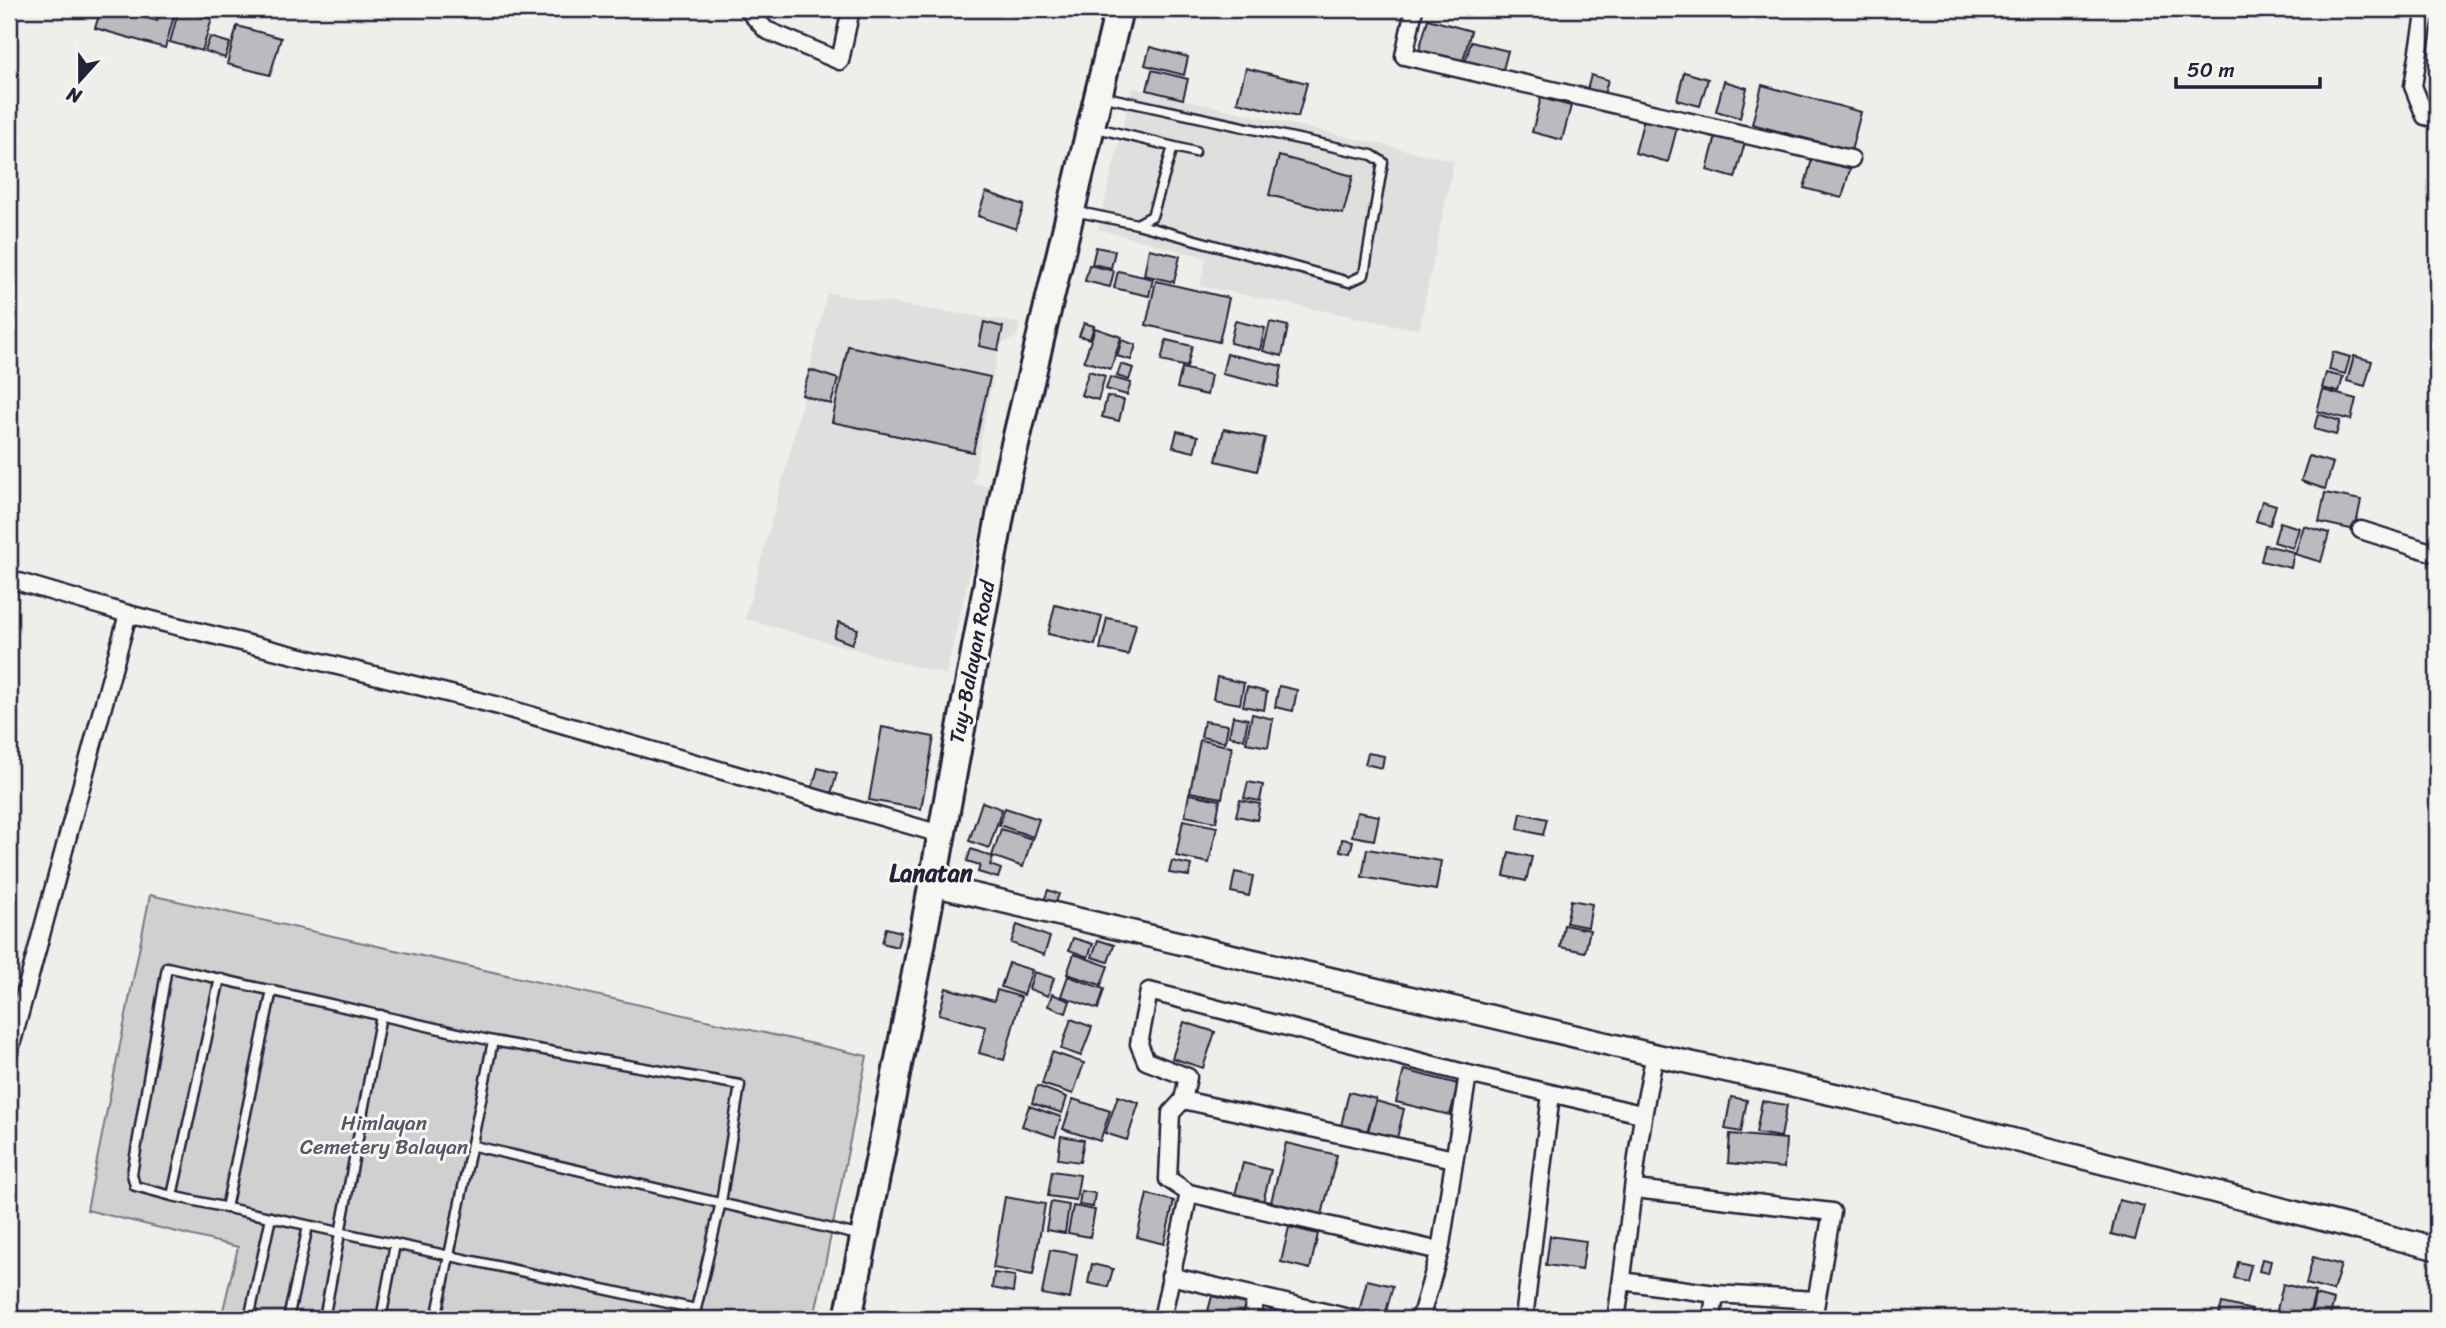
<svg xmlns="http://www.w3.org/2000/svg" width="2446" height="1328" font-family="Sriracha,sans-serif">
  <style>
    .built { fill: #dfdfde }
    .green { fill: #d0d0d1; stroke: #797986; stroke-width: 2 }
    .building { fill: #bbbbbf; stroke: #22223b; stroke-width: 2 }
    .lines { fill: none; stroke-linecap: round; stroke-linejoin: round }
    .service-casing { stroke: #22223b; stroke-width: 13 }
    .minor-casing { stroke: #22223b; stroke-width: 21 }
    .tertiary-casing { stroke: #22223b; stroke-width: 26 }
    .primary-casing { stroke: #22223b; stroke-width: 32 }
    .service { stroke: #f6f6f2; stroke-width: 8 }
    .minor { stroke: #f6f6f2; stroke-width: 16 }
    .tertiary { stroke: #f6f6f2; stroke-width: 21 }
    .primary { stroke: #f6f6f2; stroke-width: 26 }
    .labels { text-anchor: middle; stroke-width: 6; stroke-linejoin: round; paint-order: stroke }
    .street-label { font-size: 21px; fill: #22223b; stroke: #f6f6f2 }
    .park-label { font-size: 21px; fill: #565668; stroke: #f6f6f2 }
    .quarter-label { font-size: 24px; font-weight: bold; fill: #22223b; stroke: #f6f6f2 }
  </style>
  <rect width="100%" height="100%" fill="#eeeeeb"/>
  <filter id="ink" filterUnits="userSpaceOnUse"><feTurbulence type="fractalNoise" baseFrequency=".0143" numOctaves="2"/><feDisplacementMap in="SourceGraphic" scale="14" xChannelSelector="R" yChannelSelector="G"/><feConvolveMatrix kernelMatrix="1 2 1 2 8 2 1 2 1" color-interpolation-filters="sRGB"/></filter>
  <g filter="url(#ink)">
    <g class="built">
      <polygon points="1132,88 1454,161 1419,330 1200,286 1206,258 1098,229"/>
      <polygon points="827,293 1019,323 1017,337 999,345 973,483 990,486 946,675 745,619 791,449"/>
    </g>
    <polygon class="green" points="150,895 867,1056 814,1319 221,1319 238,1247 87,1210"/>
    <g class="building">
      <polygon points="101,9 139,9 137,15 157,21 160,9 176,9 165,48 95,28"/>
      <polygon points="179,9 212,19 202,51 170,42"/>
      <polygon points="1428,19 1471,31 1462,65 1418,54"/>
      <polygon points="237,26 281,38 270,75 227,64"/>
      <polygon points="210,37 230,43 225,58 205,51"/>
      <polygon points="1471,42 1508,51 1502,73 1465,63"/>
      <polygon points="1150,47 1188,57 1184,75 1145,65"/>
      <polygon points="1246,68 1307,83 1298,117 1237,102"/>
      <polygon points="1152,70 1188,79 1183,99 1147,90"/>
      <polygon points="1684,72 1708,79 1700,106 1677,100"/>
      <polygon points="1591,75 1608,80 1603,98 1586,94"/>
      <polygon points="1724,81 1747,88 1740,118 1716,111"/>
      <polygon points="1762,85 1861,112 1851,151 1752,124"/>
      <polygon points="1541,98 1571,106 1562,140 1532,132"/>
      <polygon points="1645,115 1678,124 1668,162 1635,153"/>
      <polygon points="1717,132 1746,139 1735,178 1707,170"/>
      <polygon points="1814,152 1852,162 1842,198 1804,188"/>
      <polygon points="1279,156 1353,176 1343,214 1269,195"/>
      <polygon points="986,192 1024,205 1016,229 978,216"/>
      <polygon points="1096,247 1115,251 1111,268 1092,264"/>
      <polygon points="1149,249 1180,256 1174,282 1144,275"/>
      <polygon points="1089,265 1114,271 1110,287 1085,281"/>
      <polygon points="1118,271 1153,279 1149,296 1114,288"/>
      <polygon points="1156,281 1229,298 1219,342 1146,325"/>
      <polygon points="1235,321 1265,328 1260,350 1230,343"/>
      <polygon points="984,322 1003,327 998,350 979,346"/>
      <polygon points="1270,322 1288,326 1282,356 1263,351"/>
      <polygon points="1084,323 1094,326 1090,339 1079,336"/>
      <polygon points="1095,328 1121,337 1111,369 1084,361"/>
      <polygon points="1122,340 1136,345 1131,360 1117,356"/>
      <polygon points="1166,340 1192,346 1187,367 1161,361"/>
      <polygon points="848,346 990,377 973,452 832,422"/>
      <polygon points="2333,352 2350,357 2345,374 2329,370"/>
      <polygon points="1227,354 1282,366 1278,387 1222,374"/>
      <polygon points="2354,356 2372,361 2365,386 2347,381"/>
      <polygon points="1121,364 1133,368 1129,380 1117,376"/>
      <polygon points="1182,368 1211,375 1207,395 1177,388"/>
      <polygon points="810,370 838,379 831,404 802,395"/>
      <polygon points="1089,371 1105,376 1098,400 1081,395"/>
      <polygon points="2326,373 2343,377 2339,392 2322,388"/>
      <polygon points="1110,377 1131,383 1127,395 1106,389"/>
      <polygon points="2323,390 2356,399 2351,420 2317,411"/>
      <polygon points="1107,396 1124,400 1119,421 1102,417"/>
      <polygon points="2318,414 2340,421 2336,435 2314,429"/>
      <polygon points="1224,429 1265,438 1257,471 1216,461"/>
      <polygon points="1177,431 1198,436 1194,452 1173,447"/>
      <polygon points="2309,456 2333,463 2325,489 2301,481"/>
      <polygon points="2325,493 2361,500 2355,530 2319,522"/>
      <polygon points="2262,501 2276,505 2270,525 2256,521"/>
      <polygon points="2280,522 2299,528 2293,548 2274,542"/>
      <polygon points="2304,526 2329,533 2321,562 2295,554"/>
      <polygon points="2265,545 2294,552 2291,568 2261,561"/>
      <polygon points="1055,605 1102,616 1095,645 1048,634"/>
      <polygon points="1107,618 1136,624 1128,655 1100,649"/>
      <polygon points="839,622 858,629 852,644 834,637"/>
      <polygon points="1217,677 1244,683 1240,704 1213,699"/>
      <polygon points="1279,686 1297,690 1293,711 1275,707"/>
      <polygon points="1247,687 1267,692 1264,710 1243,706"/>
      <polygon points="1252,714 1273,719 1268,747 1246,743"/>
      <polygon points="1233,716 1248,719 1244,739 1229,736"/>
      <polygon points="1204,721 1228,725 1225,742 1201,737"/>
      <polygon points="882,727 934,737 921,809 869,800"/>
      <polygon points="1200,740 1232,747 1222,798 1190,792"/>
      <polygon points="1368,753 1384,756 1382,768 1365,764"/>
      <polygon points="818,768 837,773 831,794 812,789"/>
      <polygon points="1248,782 1263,785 1260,801 1244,798"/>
      <polygon points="1189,794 1220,800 1216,822 1185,816"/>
      <polygon points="1240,800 1260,804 1257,820 1236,816"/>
      <polygon points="982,802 1002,809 989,848 969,841"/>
      <polygon points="1005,808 1039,819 1033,837 999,825"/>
      <polygon points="1357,812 1379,816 1374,840 1352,836"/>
      <polygon points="1521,813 1547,819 1543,835 1518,829"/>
      <polygon points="1183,820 1217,827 1209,863 1176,856"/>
      <polygon points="1001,829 1032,839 1023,867 992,856"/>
      <polygon points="1342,839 1353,841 1350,853 1340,851"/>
      <polygon points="971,849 993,857 990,865 1001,869 998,878 978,872 980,865 967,861"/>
      <polygon points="1367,849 1441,861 1436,890 1362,877"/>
      <polygon points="1509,852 1532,857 1526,881 1504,876"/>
      <polygon points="1172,861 1191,865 1189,876 1169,873"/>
      <polygon points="1235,872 1253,876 1249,896 1231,892"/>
      <polygon points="1048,890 1059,894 1055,905 1044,901"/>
      <polygon points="1571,900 1592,904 1588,927 1566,923"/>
      <polygon points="1017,925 1050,937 1044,955 1011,943"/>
      <polygon points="1564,925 1590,930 1585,952 1560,947"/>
      <polygon points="886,928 901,932 897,947 882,943"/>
      <polygon points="1073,938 1093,944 1088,957 1069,950"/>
      <polygon points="1098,940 1114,945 1108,962 1092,957"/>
      <polygon points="1074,954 1108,966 1101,985 1067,974"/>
      <polygon points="1009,963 1032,970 1024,995 1001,987"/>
      <polygon points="1034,972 1054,978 1048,996 1029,989"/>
      <polygon points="1068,976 1104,989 1098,1009 1061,996"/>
      <polygon points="946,988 994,1001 997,990 1021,997 1004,1060 979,1053 986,1027 939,1014"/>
      <polygon points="1052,994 1070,1001 1066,1013 1048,1006"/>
      <polygon points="1071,1019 1092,1027 1081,1056 1061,1049"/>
      <polygon points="1184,1022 1215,1032 1203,1068 1172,1058"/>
      <polygon points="1052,1052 1084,1063 1073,1094 1042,1084"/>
      <polygon points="1404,1070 1458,1084 1450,1115 1396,1102"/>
      <polygon points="1037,1086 1067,1097 1062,1113 1032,1103"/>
      <polygon points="1349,1092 1376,1099 1366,1136 1340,1130"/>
      <polygon points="1118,1096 1139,1103 1127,1140 1105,1133"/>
      <polygon points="1731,1097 1747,1100 1741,1132 1725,1129"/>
      <polygon points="1073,1099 1110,1111 1100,1141 1063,1129"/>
      <polygon points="1376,1101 1404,1109 1396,1142 1367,1135"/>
      <polygon points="1762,1101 1787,1105 1781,1137 1756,1133"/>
      <polygon points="1029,1106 1061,1117 1055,1137 1022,1126"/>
      <polygon points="1730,1134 1786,1139 1784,1168 1728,1163"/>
      <polygon points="1061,1136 1084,1140 1080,1162 1058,1159"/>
      <polygon points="1286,1143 1337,1155 1322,1215 1271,1202"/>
      <polygon points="1243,1163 1271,1170 1263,1202 1235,1195"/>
      <polygon points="1052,1171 1080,1175 1076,1200 1048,1196"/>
      <polygon points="1081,1191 1095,1193 1093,1207 1079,1205"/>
      <polygon points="1147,1194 1174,1201 1164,1244 1137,1237"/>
      <polygon points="1005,1197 1045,1204 1033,1275 993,1268"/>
      <polygon points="2119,1200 2144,1206 2135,1240 2111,1234"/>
      <polygon points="1051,1202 1069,1205 1065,1233 1046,1230"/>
      <polygon points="1073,1206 1095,1210 1090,1237 1068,1233"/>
      <polygon points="1289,1227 1318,1234 1310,1269 1281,1262"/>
      <polygon points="1550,1236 1586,1241 1582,1270 1546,1265"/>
      <polygon points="1050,1250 1077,1254 1070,1299 1042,1294"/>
      <polygon points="2313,1257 2341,1265 2333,1291 2306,1284"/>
      <polygon points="2262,1259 2271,1261 2268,1273 2259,1271"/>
      <polygon points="2238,1262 2251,1265 2247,1281 2234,1278"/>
      <polygon points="1092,1264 1113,1269 1108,1287 1088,1283"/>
      <polygon points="994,1273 1015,1276 1013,1292 992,1288"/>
      <polygon points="1367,1280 1393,1286 1384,1319 1358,1316"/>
      <polygon points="2283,1284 2315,1292 2308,1319 2275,1319"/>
      <polygon points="2315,1295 2334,1300 2329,1319 2310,1319"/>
      <polygon points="1212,1296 1249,1305 1246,1319 1206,1319"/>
      <polygon points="2222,1303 2252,1310 2250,1319 2218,1319"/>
    </g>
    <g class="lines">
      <defs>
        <g id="service">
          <polyline points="1101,96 1372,155 1383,162 1364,275 1349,282 1137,224"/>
          <polyline points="1093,127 1195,152"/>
          <polyline points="1074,211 1137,224 1152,216 1173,147"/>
          <polyline points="474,1146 862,1236"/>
          <polyline points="172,1196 135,1186 132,1174 167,967 493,1041 740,1085 721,1202 696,1309 172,1196 220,978"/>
          <polyline points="226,1208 272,990"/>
          <polyline points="249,1319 271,1217"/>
          <polyline points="288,1319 308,1226"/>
          <polyline points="324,1319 381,1015"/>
          <polyline points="381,1319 395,1244"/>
          <polyline points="436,1319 493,1041"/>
        </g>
        <g id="minor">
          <polyline points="747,9 766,30 840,61 851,9"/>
          <polyline points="1414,9 1404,56 1851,159"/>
          <polyline points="2426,9 2413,86 2425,116 2437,119"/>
          <polyline points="2361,530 2437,554"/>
          <polyline points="9,579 128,614 499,706 940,834"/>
          <polyline points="9,1053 128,614"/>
          <polyline points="1183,1100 1188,1077 1146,1061 1139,1044 1149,991 1468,1074 1641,1114"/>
          <polyline points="1635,1189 1832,1212 1813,1319"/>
          <polyline points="1440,1251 1189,1193 1168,1179 1171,1113 1183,1100 1454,1159"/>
          <polyline points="1170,1276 1354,1319"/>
          <polyline points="1622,1281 1715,1294 1816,1300"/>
          <polyline points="1162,1319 1189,1193"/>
          <polyline points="1251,1319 1256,1297"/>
          <polyline points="1420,1319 1440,1251 1468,1074"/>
          <polyline points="1524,1319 1551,1094"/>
          <path d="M1616 1319C1630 1231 1635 1142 1655 1055"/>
          <polyline points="1712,1319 1715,1294"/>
        </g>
        <polyline id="tertiary" points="933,885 1655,1055 1855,1099 2437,1249"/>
        <polyline id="primary" points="848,1319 918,963 1007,478 1119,9"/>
      </defs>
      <use href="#service" class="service-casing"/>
      <use href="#minor" class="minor-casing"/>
      <use href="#tertiary" class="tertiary-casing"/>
      <use href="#primary" class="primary-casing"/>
      <use href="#service" class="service"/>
      <use href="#minor" class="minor"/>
      <use href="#tertiary" class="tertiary"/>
      <use href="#primary" class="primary"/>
    </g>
  </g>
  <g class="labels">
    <g class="street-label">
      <text transform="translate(972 662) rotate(-79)" y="7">Tuy-Balayan Road</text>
    </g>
    <g class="park-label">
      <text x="384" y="1130">Himlayan<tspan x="384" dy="24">Cemetery Balayan</tspan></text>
    </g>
    <g class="quarter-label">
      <text x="931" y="881">Lanatan</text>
    </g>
  </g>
  <rect width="2446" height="1328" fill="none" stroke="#f6f6f2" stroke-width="35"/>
  <rect x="18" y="18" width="2411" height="1293" fill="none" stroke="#22223b" stroke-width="2.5" filter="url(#ink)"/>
  <g transform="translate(80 80) rotate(201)" stroke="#f6f6f2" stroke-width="5" paint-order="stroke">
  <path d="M0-5L12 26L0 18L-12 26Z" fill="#22223b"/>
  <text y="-10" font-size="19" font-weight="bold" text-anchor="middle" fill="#22223b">N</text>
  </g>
  <path d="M2176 77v10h144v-10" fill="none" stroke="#22223b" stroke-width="3.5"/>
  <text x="2187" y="77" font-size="21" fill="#22223b" stroke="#f6f6f2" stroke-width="5" paint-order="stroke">50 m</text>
</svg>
